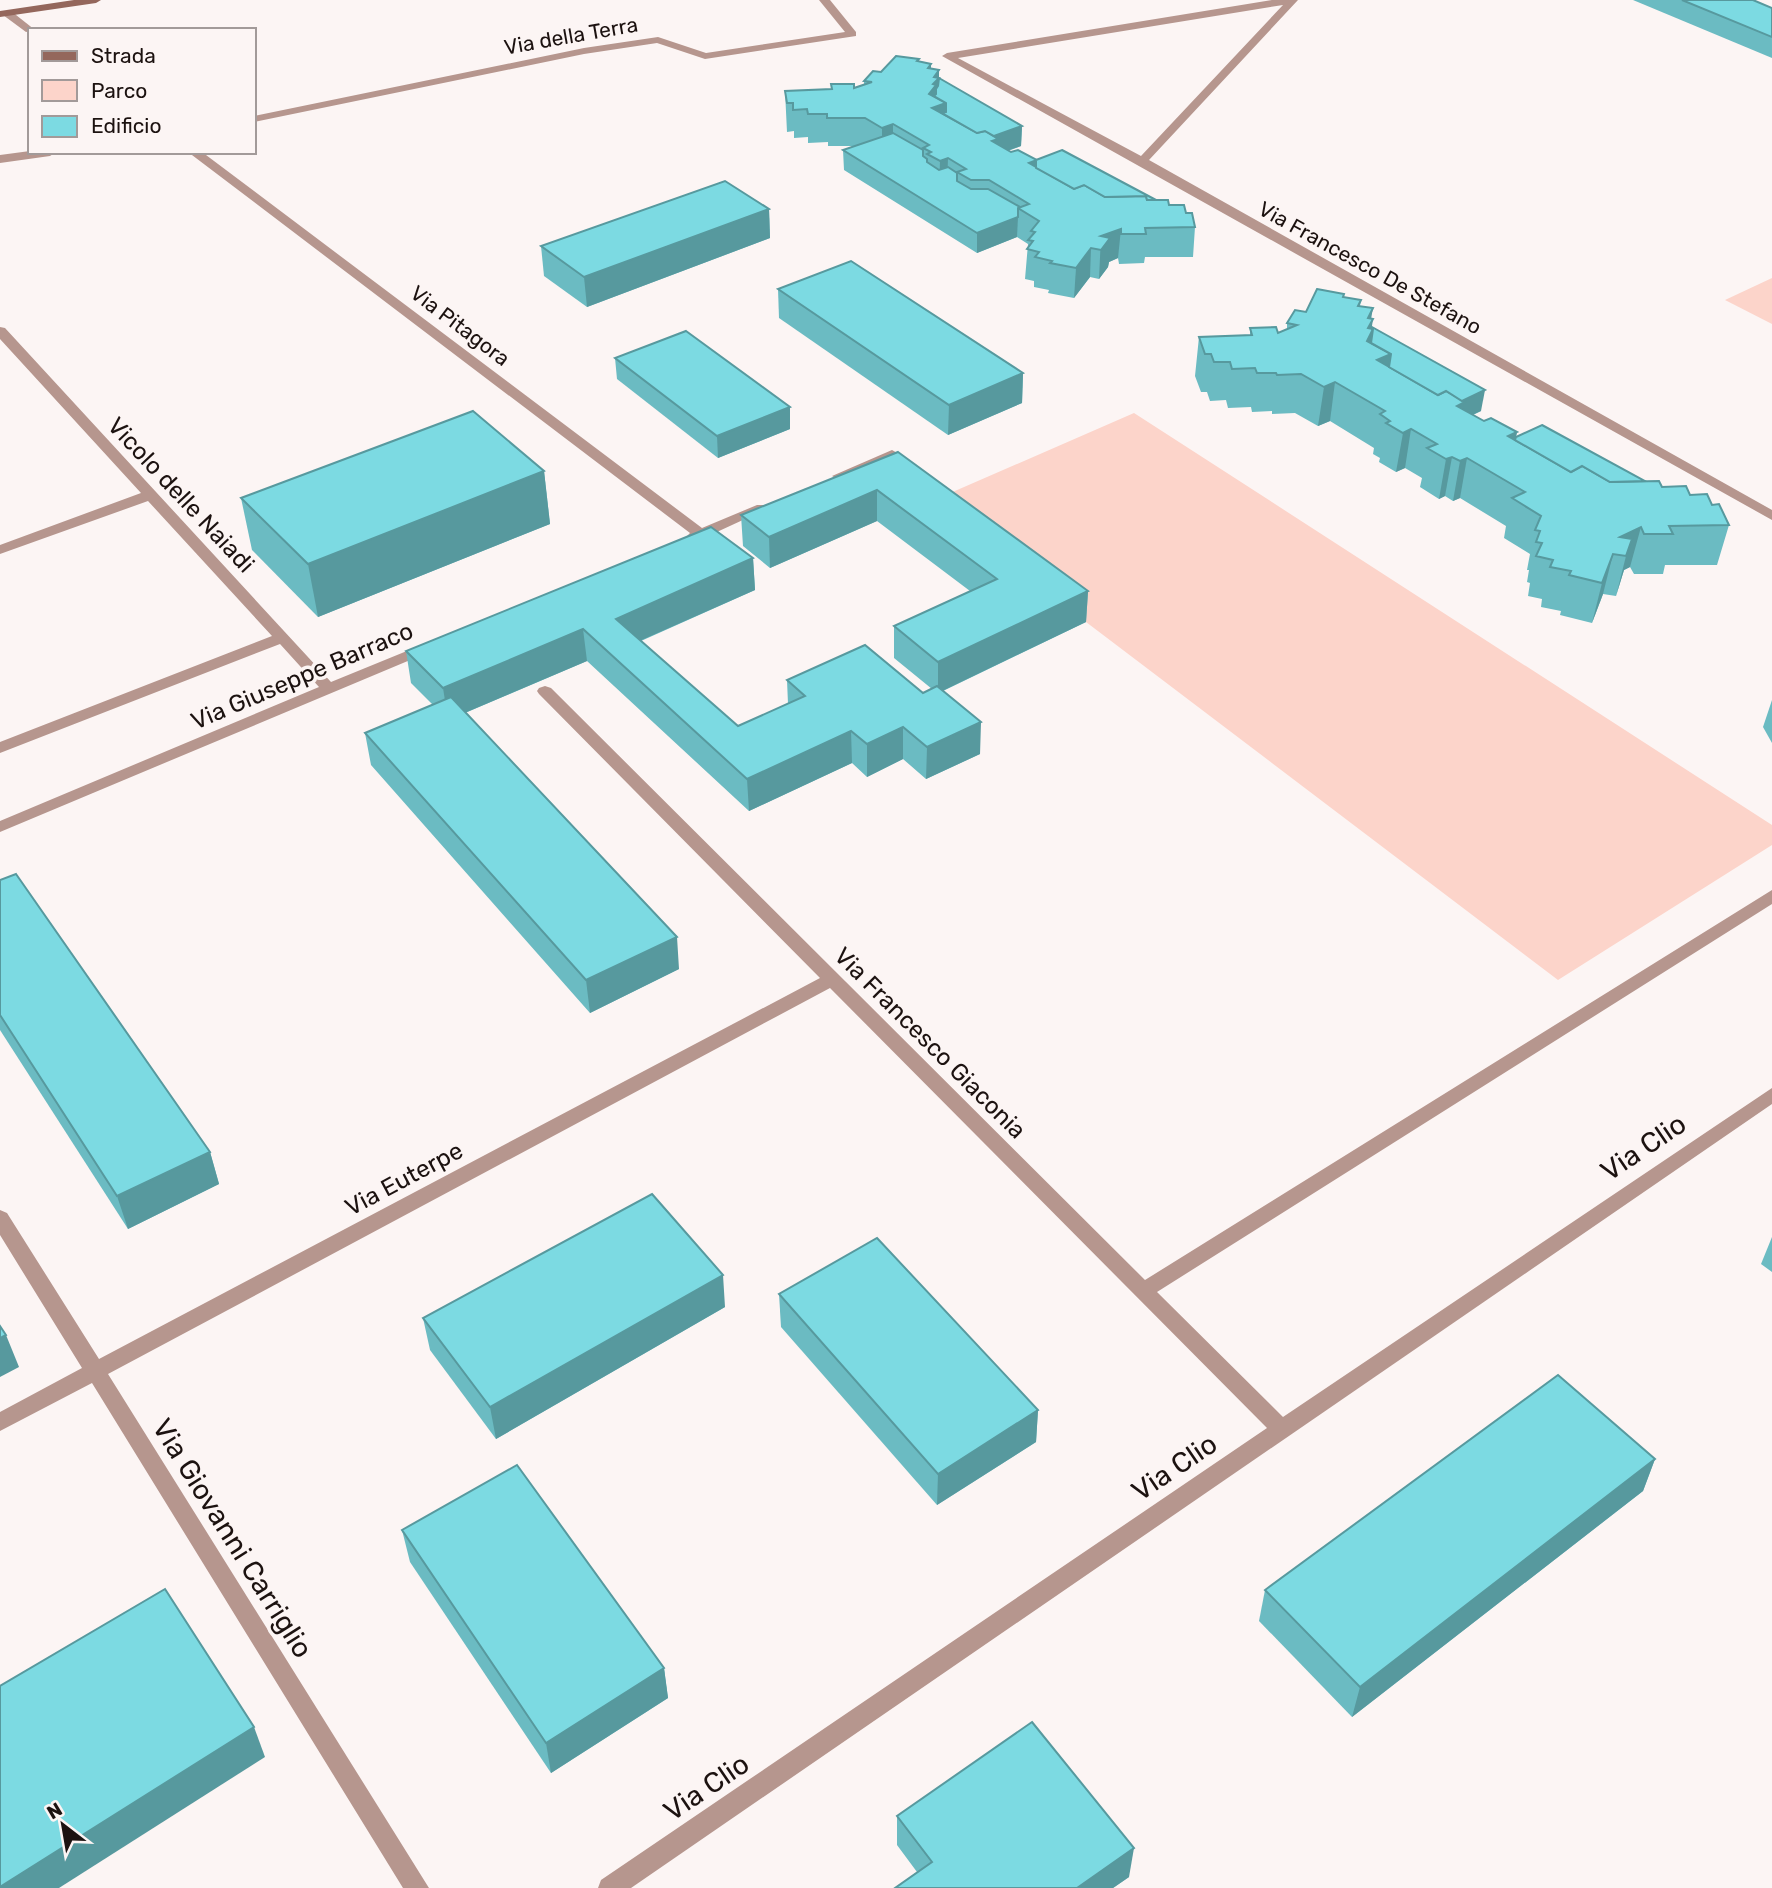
<svg xmlns="http://www.w3.org/2000/svg" width="1772" height="1888" font-family="Rubik,sans-serif">
  <style>
    .green { fill: #fcd4ca }
    .lines { fill: none; stroke-linecap: round; stroke-linejoin: round }
    .minor { fill: #b6968e; fill-rule: evenodd }
    .secondary { fill: #94675c; fill-rule: evenodd }
    .wall { fill: #6bbbc2 }
    .shaded-wall { fill: #57999e }
    .building { fill: #7cdae2; stroke: #57999e; stroke-width: 2 }
    .labels { text-anchor: middle; stroke-width: 7; stroke-linejoin: round; paint-order: stroke }
    .far-street-label { font-size: 21px; fill: #1c1210; stroke: #fcf5f4 }
    .street-label { font-size: 24px; fill: #1c1210; stroke: #fcf5f4 }
    .near-street-label { font-size: 28px; fill: #1c1210; stroke: #fcf5f4 }
  </style>
  <rect width="100%" height="100%" fill="#fcf5f4"/>
  <g class="green">
    <polygon points="1772,278 1772,324 1725,300"/>
    <polygon points="1134,413 1772,825 1772,845 1558,980 1086,622 925,504"/>
  </g>
  <g class="lines">
    <g class="minor">
      <polygon points="819,0 830,0 856,32 856,36 705,59 657,43 584,54 254,122 254,116 584,48 658,37 706,53 845,32"/>
      <path d="M1272 0H1298L1149 160 1772 510V520L942 56 947 53ZM1283 5 1141 156 958 58Z"/>
      <polygon points="3,11 11,11 35,30 26,32 3,15"/>
      <polygon points="30,151 56,152 50,156 0,163 0,155"/>
      <polygon points="188,152 202,152 702,528 757,505 767,505 769,508 706,537 689,539 687,536 690,533"/>
      <polygon points="0,327 5,328 331,682 424,644 434,644 437,647 434,650 0,832 0,821 319,687 280,644 0,753 0,742 272,636 148,501 0,554 0,545 141,493 0,339"/>
      <polygon points="892,450 899,454 897,457 844,479 839,480 832,476"/>
      <polygon points="545,686 551,688 1145,1280 1772,890 1772,904 1157,1292 1283,1417 1772,1088 1772,1104 631,1888 598,1888 601,1880 1267,1428 830,988 108,1374 429,1888 403,1888 92,1383 0,1431 0,1412 82,1368 0,1235 0,1210 7,1213 99,1359 820,978 539,694 537,691 539,688"/>
    </g>
    <polygon class="secondary" points="74,0 101,0 96,3 0,17 0,11"/>
  </g>
  <g class="wall">
    <polygon points="1633,0 1753,0 1772,8 1772,58"/>
    <polygon points="919,59 919,62 931,64 931,68 939,78 1022,126 1021,146 1008,151 1156,200 1186,213 1195,227 1193,257 1145,257 1144,263 1119,264 1118,258 1109,262 1108,267 1099,279 1090,277 1074,298 1048,293 1049,290 1034,287 1034,281 1025,279 1028,244 1017,237 977,253 844,170 843,150 855,146 828,146 828,142 808,143 808,137 794,138 794,131 787,132 785,91 854,88 864,85 864,81 881,72"/>
    <polygon points="769,209 770,238 587,307 544,276 541,246"/>
    <polygon points="778,289 1023,373 1022,403 948,435 779,318"/>
    <polygon points="1344,297 1361,300 1360,306 1371,319 1372,327 1481,411 1473,415 1484,421 1517,432 1516,437 1645,481 1690,495 1712,505 1729,525 1717,565 1665,565 1663,574 1634,574 1630,567 1624,570 1616,596 1603,594 1592,623 1560,615 1561,611 1541,607 1542,599 1528,596 1530,583 1527,582 1529,570 1527,570 1530,554 1504,538 1506,526 1460,498 1453,501 1445,496 1439,499 1420,487 1422,478 1405,468 1396,472 1379,462 1380,458 1373,454 1374,448 1330,421 1318,426 1295,413 1272,414 1272,411 1252,412 1251,407 1228,408 1226,400 1210,401 1207,392 1201,392 1195,376 1199,337 1250,335 1250,328 1278,333 1287,329 1287,323"/>
    <polygon points="615,358 790,429 718,458 617,379"/>
    <polygon points="898,452 1088,591 1086,622 943,691 980,754 926,779 903,759 867,777 852,763 749,811 587,661 465,713 679,969 590,1013 371,765 365,733 433,705 411,683 406,651 753,558 755,590 641,641 738,726 788,704 787,680 923,693 932,689 894,658 894,626 970,591 877,521 770,568 743,546 741,515"/>
    <polygon points="544,471 550,524 318,617 252,550 241,498"/>
    <polygon points="1772,700 1772,743 1763,727"/>
    <polygon points="0,880 210,1152 219,1184 128,1229 0,1030"/>
    <polygon points="1772,1237 1772,1272 1761,1264"/>
    <polygon points="779,1294 1038,1410 1036,1442 937,1505 781,1327"/>
    <polygon points="725,1307 496,1439 430,1350 423,1318"/>
    <polygon points="1655,1459 1643,1491 1352,1717 1259,1621 1265,1590"/>
    <polygon points="402,1530 664,1668 668,1698 551,1773 410,1562"/>
    <polygon points="897,1816 1129,1877 1113,1888 895,1888 917,1872 897,1845"/>
  </g>
  <g class="shaded-wall">
    <polygon points="931,64 931,91 934,77 939,70 939,97 946,103 946,124 929,102 928,68"/>
    <polygon points="893,124 893,152 882,156 882,128"/>
    <polygon points="1022,126 1021,146 998,154 977,142"/>
    <polygon points="948,158 947,187 939,190 940,161"/>
    <polygon points="1037,160 1036,177 1029,163"/>
    <polygon points="769,209 770,238 587,307 584,277"/>
    <polygon points="1018,217 1017,237 977,253 977,233"/>
    <polygon points="1121,229 1118,258 1109,262 1108,267 1099,279 1101,236"/>
    <polygon points="1091,248 1090,277 1074,298 1076,268"/>
    <polygon points="1373,308 1370,325 1373,319 1371,333 1373,329 1368,360 1365,358 1368,318"/>
    <polygon points="1391,354 1386,384 1377,360"/>
    <polygon points="1023,373 1022,403 948,435 949,405"/>
    <polygon points="1335,382 1330,421 1318,426 1324,387"/>
    <polygon points="1485,390 1481,411 1461,420 1435,413"/>
    <polygon points="790,407 790,429 718,458 717,436"/>
    <polygon points="1411,429 1405,468 1396,472 1403,433"/>
    <polygon points="1517,432 1511,458 1508,436"/>
    <polygon points="1452,457 1445,496 1439,499 1446,459"/>
    <polygon points="1467,458 1460,498 1453,501 1460,461"/>
    <polygon points="544,471 550,524 318,617 308,564"/>
    <polygon points="877,490 877,521 770,568 769,537"/>
    <polygon points="1641,527 1630,567 1624,570 1616,596 1626,556 1620,537"/>
    <polygon points="1613,554 1603,594 1592,623 1602,583"/>
    <polygon points="753,558 755,590 619,650 616,619"/>
    <polygon points="1088,591 1086,622 938,693 938,662"/>
    <polygon points="583,629 587,661 448,720 443,688"/>
    <polygon points="981,722 980,754 926,779 927,747"/>
    <polygon points="903,727 903,759 867,777 867,744"/>
    <polygon points="851,731 852,763 749,811 747,779"/>
    <polygon points="677,937 679,969 590,1013 586,980"/>
    <polygon points="210,1152 219,1184 128,1229 117,1196"/>
    <polygon points="723,1275 725,1307 496,1439 490,1407"/>
    <polygon points="6,1335 19,1367 0,1377 0,1338"/>
    <polygon points="1038,1410 1036,1442 937,1505 938,1474"/>
    <polygon points="1655,1459 1643,1491 1352,1717 1360,1687"/>
    <polygon points="664,1668 668,1698 551,1773 546,1743"/>
    <polygon points="254,1727 265,1757 59,1888 0,1888 0,1887"/>
    <polygon points="1134,1848 1129,1877 1113,1888 1077,1888"/>
  </g>
  <g class="building">
    <polygon points="1682,0 1753,0 1772,8 1772,37"/>
    <polygon points="896,56 919,59 917,61 931,64 928,68 939,70 934,77 939,78 933,84 936,85 929,94 946,103 932,108 977,133 985,131 998,139 992,141 1011,152 1018,150 1037,160 1029,163 1074,189 1084,185 1105,197 1146,196 1147,200 1168,200 1169,205 1184,205 1186,213 1192,213 1195,227 1145,228 1146,234 1121,234 1121,229 1101,236 1110,238 1101,250 1091,248 1076,268 1050,263 1052,261 1035,257 1039,252 1027,249 1033,241 1028,240 1035,232 1031,231 1039,221 1018,208 1029,204 989,180 971,180 957,172 966,169 948,158 940,161 927,154 931,152 923,148 929,145 893,124 882,128 865,118 827,118 827,114 808,114 807,109 793,110 793,103 787,103 785,91 832,89 831,84 854,84 854,88 872,82 864,81 873,71 881,72"/>
    <polygon points="939,78 1022,126 994,136 985,131 977,133 942,113 946,112 946,103 934,96 936,94 936,89 938,86"/>
    <polygon points="893,133 923,150 923,156 927,159 927,162 939,170 948,167 957,173 957,181 971,189 988,189 1020,207 1018,208 1018,217 977,233 843,150"/>
    <polygon points="1062,150 1156,200 1147,200 1146,196 1105,197 1084,185 1074,189 1036,168 1036,160"/>
    <polygon points="725,181 769,209 584,277 541,246"/>
    <polygon points="851,261 1023,373 949,405 778,289"/>
    <polygon points="1317,289 1344,294 1343,297 1361,300 1358,306 1373,308 1368,318 1373,319 1368,328 1373,329 1367,341 1391,354 1377,360 1438,395 1446,391 1465,402 1457,406 1484,421 1491,418 1517,432 1508,436 1571,472 1582,466 1610,482 1659,481 1662,487 1686,486 1690,495 1707,494 1712,505 1719,504 1729,525 1669,526 1673,534 1644,534 1641,527 1620,537 1632,539 1626,556 1613,554 1602,583 1569,575 1571,571 1550,567 1553,560 1536,556 1542,543 1536,542 1540,531 1535,530 1541,516 1512,498 1525,492 1467,458 1460,461 1452,457 1446,459 1427,448 1437,444 1411,429 1403,433 1386,423 1390,421 1380,414 1385,411 1335,382 1324,387 1301,374 1277,375 1276,373 1257,373 1255,368 1232,369 1230,362 1214,362 1211,354 1205,354 1199,337 1252,335 1250,328 1276,327 1278,333 1297,325 1287,323 1295,310 1306,312"/>
    <polygon points="1372,327 1485,390 1462,401 1446,391 1438,395 1389,367 1391,354 1371,343 1373,329 1372,329"/>
    <polygon points="686,331 790,407 717,436 615,358"/>
    <polygon points="473,411 544,471 308,564 241,498"/>
    <polygon points="1542,425 1645,481 1610,482 1582,466 1571,472 1515,440 1516,437"/>
    <polygon points="898,452 1088,591 938,662 894,626 997,579 877,490 769,537 741,515"/>
    <polygon points="711,527 753,558 616,619 738,726 805,696 787,680 865,645 923,693 937,686 981,722 927,747 903,727 867,744 851,731 747,779 583,629 443,688 406,651"/>
    <polygon points="451,697 677,937 586,980 365,733"/>
    <polygon points="16,874 210,1152 117,1196 0,1015 0,880"/>
    <polygon points="652,1194 723,1275 490,1407 423,1318"/>
    <polygon points="877,1238 1038,1410 938,1474 779,1294"/>
    <polygon points="0,1326 6,1335 0,1338"/>
    <polygon points="1558,1375 1655,1459 1360,1687 1265,1590"/>
    <polygon points="517,1465 664,1668 546,1743 402,1530"/>
    <polygon points="165,1589 254,1727 0,1887 0,1686"/>
    <polygon points="1032,1722 1134,1848 1077,1888 895,1888 932,1862 897,1816"/>
  </g>
  <g class="labels">
    <g class="far-street-label">
      <text transform="translate(571 36) rotate(-10)" y="7">Via della Terra</text>
      <text transform="translate(1370 268) rotate(29)" y="7">Via Francesco De Stefano</text>
      <text transform="translate(460 326) rotate(37)" y="7">Via Pitagora</text>
    </g>
    <g class="street-label">
      <text transform="translate(181 495) rotate(47)" y="8">Vicolo delle Naiadi</text>
      <text transform="translate(302 676) rotate(-23)" y="8">Via Giuseppe Barraco</text>
      <text transform="translate(930 1043) rotate(45)" y="8">Via Francesco Giaconia</text>
      <text transform="translate(404 1179) rotate(-28)" y="8">Via Euterpe</text>
    </g>
    <g class="near-street-label">
      <text transform="translate(1643 1147) rotate(-34)" y="10">Via Clio</text>
      <text transform="translate(1174 1467) rotate(-34)" y="10">Via Clio</text>
      <text transform="translate(233 1538) rotate(58)" y="10">Via Giovanni Carriglio</text>
      <text transform="translate(706 1787) rotate(-34)" y="10">Via Clio</text>
    </g>
  </g>
  <rect x="28" y="28" width="228" height="126" fill="#fcf5f4" stroke="#a29a99" stroke-width="2"/>
  <rect x="42" y="51" width="35" height="10" fill="#94675c" stroke="#a29a99" stroke-width="2"/>
  <text x="91" y="63" font-size="21" fill="#1c1210">Strada</text>
  <rect x="42" y="80" width="35" height="21" fill="#fcd4ca" stroke="#a29a99" stroke-width="2"/>
  <text x="91" y="98" font-size="21" fill="#1c1210">Parco</text>
  <rect x="42" y="116" width="35" height="21" fill="#7cdae2" stroke="#a29a99" stroke-width="2"/>
  <text x="91" y="133" font-size="21" fill="#1c1210">Edificio</text>
  <g transform="translate(63 1825) rotate(329)" stroke="#fcf5f4" stroke-width="5" paint-order="stroke">
  <path d="M0-5L12 26L0 18L-12 26Z" fill="#1c1210"/>
  <text y="-10" font-size="19" font-weight="bold" text-anchor="middle" fill="#1c1210">N</text>
  </g>
</svg>
